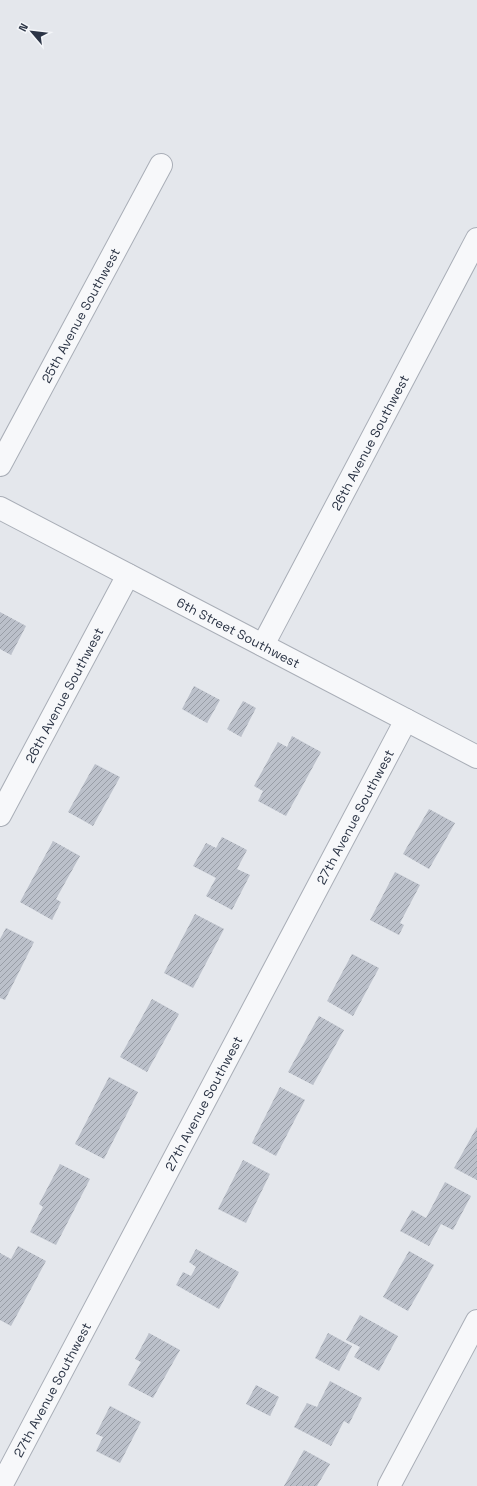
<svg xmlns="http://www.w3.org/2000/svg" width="477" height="1486" font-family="'Space Grotesk',sans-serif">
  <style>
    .building { fill: url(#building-hatch) }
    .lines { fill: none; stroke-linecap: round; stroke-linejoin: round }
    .minor-casing { stroke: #a9aeb7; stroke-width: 24 }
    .minor { stroke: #f7f8fa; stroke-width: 22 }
    .labels { text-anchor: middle; stroke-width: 3.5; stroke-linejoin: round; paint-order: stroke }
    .street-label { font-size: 13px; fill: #2b3445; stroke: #f4f6f9 }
  </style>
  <defs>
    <pattern id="building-hatch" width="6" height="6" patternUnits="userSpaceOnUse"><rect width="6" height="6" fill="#bbc0ca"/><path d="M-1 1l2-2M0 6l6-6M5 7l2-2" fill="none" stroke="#989da6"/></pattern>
  </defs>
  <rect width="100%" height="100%" fill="#e4e7ec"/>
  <g class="building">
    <polygon points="0,612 26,626 11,655 0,649"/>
    <polygon points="194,686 220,700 207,723 182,709"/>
    <polygon points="243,701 256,708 241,737 227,729"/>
    <polygon points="292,736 321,752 286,816 258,801 263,791 254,786 278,742 287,747"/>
    <polygon points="95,764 120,777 93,826 68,812"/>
    <polygon points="429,809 455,823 429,869 403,854"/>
    <polygon points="222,837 247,850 237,869 250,875 232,910 206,896 216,878 193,866 206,843 216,848"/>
    <polygon points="53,841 80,856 56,899 61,902 52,920 20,902"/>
    <polygon points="395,872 420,885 400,923 404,925 399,935 370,920"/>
    <polygon points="195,914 224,929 193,988 164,973"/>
    <polygon points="6,928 34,942 5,1000 0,998 0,939"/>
    <polygon points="352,954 379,968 353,1016 327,1001"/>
    <polygon points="152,999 179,1014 147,1072 120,1057"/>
    <polygon points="319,1016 344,1030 313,1085 288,1072"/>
    <polygon points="109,1077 138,1092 104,1159 75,1144"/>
    <polygon points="280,1087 305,1100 276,1156 252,1143"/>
    <polygon points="477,1127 477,1180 454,1168"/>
    <polygon points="243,1160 270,1174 246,1223 218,1209"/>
    <polygon points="60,1164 90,1179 56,1245 30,1232 43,1207 39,1204"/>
    <polygon points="445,1182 471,1196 453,1230 441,1224 429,1246 400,1231 412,1210 426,1218"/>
    <polygon points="18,1246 46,1261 11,1326 0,1320 0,1253 11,1259"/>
    <polygon points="196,1249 239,1272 219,1309 176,1285 183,1272 191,1276 196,1267 189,1262"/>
    <polygon points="409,1251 434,1265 408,1311 383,1297"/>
    <polygon points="360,1315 398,1336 379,1371 354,1357 360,1347 346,1340"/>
    <polygon points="149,1333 180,1350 153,1398 128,1385 141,1362 135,1359"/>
    <polygon points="328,1333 352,1346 339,1371 315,1358"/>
    <polygon points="330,1381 362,1398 349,1424 344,1421 331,1446 294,1427 307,1403 317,1407"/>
    <polygon points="256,1385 279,1397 270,1416 246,1404"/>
    <polygon points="110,1406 141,1422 120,1463 96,1451 103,1437 96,1434"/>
    <polygon points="304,1450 330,1464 317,1486 284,1486"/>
  </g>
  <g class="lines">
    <defs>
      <g id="minor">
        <path id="s1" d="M0 465 161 165"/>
        <path id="s2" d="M0 508 477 757"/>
        <path id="s3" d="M263 645 477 239"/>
        <path id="s4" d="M0 815 128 575"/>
        <path id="s5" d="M1 1486 406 720"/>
        <polyline points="389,1486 477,1321"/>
      </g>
    </defs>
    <use href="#minor" class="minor-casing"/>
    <use href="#minor" class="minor"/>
  </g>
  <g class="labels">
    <g class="street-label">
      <text dy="5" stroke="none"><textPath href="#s1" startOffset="170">25th Avenue Southwest</textPath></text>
      <text dy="5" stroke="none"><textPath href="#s3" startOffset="229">26th Avenue Southwest</textPath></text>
      <text dy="5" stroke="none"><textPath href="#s2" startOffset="269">6th Street Southwest</textPath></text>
      <text dy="5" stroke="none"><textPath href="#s4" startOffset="136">26th Avenue Southwest</textPath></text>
      <text dy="5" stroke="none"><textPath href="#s5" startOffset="757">27th Avenue Southwest</textPath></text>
      <text dy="5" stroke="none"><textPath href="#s5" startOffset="433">27th Avenue Southwest</textPath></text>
      <text dy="5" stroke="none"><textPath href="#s5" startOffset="109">27th Avenue Southwest</textPath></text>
    </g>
  </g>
  <g transform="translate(32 32) rotate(298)" stroke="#f4f6f9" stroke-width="3" paint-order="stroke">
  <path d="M0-3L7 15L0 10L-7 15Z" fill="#2b3445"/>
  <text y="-6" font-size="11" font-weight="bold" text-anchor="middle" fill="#2b3445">N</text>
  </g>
</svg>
